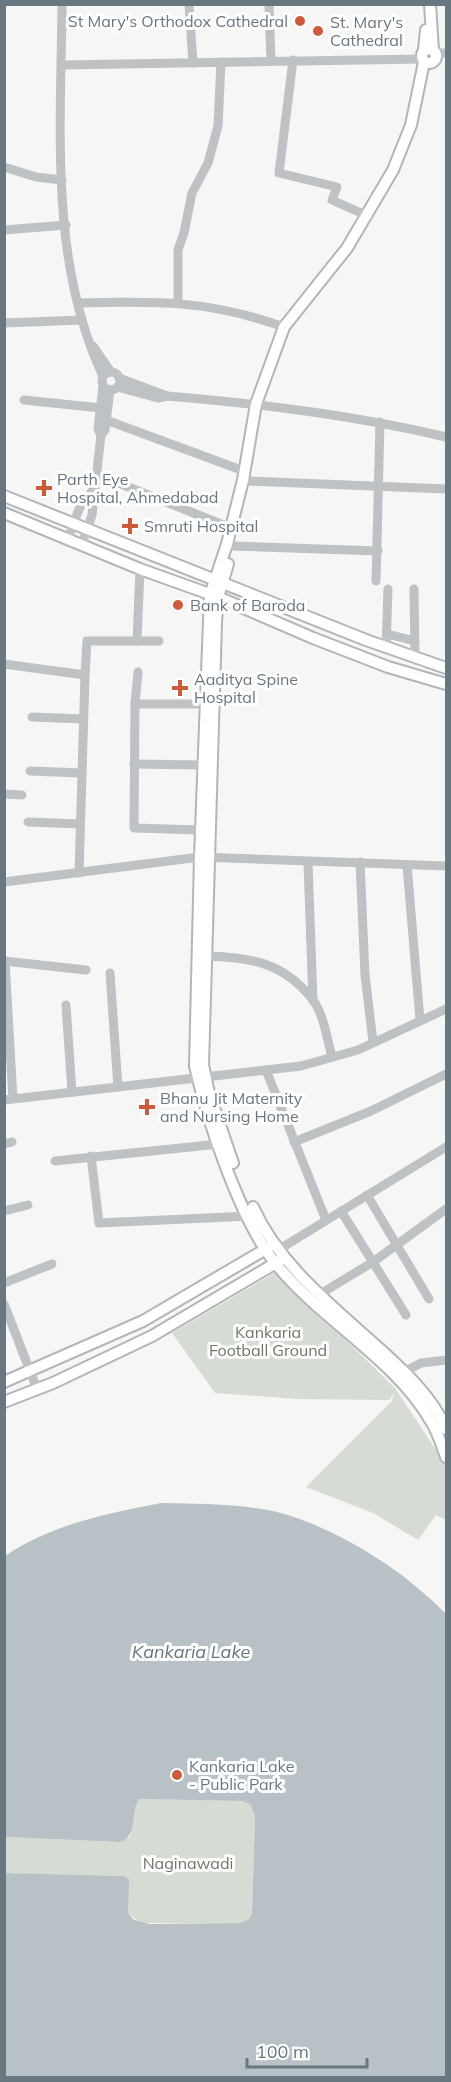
<svg xmlns="http://www.w3.org/2000/svg" width="451" height="2082" font-family="Mulish,sans-serif">
  <style>
    .green { fill: #d6dbd3 }
    .water { fill: #b8c2c6 }
    .lines { fill: none; stroke-linecap: round; stroke-linejoin: round }
    .major-casing { stroke: #b2b6b9; stroke-width: 14 }
    .minor { stroke: #bec2c5; stroke-width: 9 }
    .major { stroke: #fff; stroke-width: 10 }
    .poi-dot { fill: #d0593a; stroke: #fff; stroke-width: 2 }
    .labels { text-anchor: middle; stroke-width: 6; stroke-linejoin: round; paint-order: stroke }
    .poi-label { font-size: 16px; fill: #697781; stroke: #fff; text-anchor: start }
    .park-label { font-size: 16px; fill: #6b7967; stroke: #fff }
    .water-label { font-size: 18px; font-style: italic; fill: #64777e; stroke: #fff }
  </style>
  <rect width="100%" height="100%" fill="#f6f6f4"/>
  <g class="green">
    <polygon points="276,1272 395,1388 446,1465 446,1520 436,1515 418,1540 373,1513 306,1487 392,1401 394,1392 390,1400 298,1399 215,1393 172,1333"/>
    <polygon points="139,1799 243,1801 251,1805 255,1817 252,1913 249,1919 241,1923 140,1923 128,1913 125,1876 5,1873 5,1837 119,1842 130,1837 134,1810"/>
  </g>
  <path class="water" d="M161 1503C206 1504 254 1503 297 1518 352 1538 406 1573 446 1614V2077H5V1873L125 1876 129 1880 128 1913 134 1920 149 1924 241 1923 249 1919 252 1913 255 1817 251 1805 243 1801 139 1799C130 1813 138 1839 119 1842L5 1837V1556C52 1524 106 1514 161 1503Z"/>
  <g class="lines">
    <defs>
      <g id="major">
        <polyline points="430,4 433,51"/>
        <circle cx="429" cy="56" r="7"/>
        <polyline points="424,50 426,30"/>
        <path d="M424 62 411 125 393 170 347 248 284 327 256 404 243 480 227 544 210 595 200 857 195 1066C207 1120 241 1222 276 1264 321 1320 397 1360 432 1423 438 1433 442 1446 446 1457"/>
        <polyline points="4,496 366,640 446,668"/>
        <polyline points="4,513 140,569 218,597 313,638 388,667 446,684"/>
        <polyline points="228,564 218,597 216,622 203,1065 209,1093 233,1163"/>
        <path d="M253 1207C280 1267 335 1308 382 1351 406 1373 433 1398 446 1429"/>
        <polyline points="4,1382 143,1321 271,1246"/>
        <polyline points="4,1402 53,1383 152,1336 281,1260"/>
      </g>
    </defs>
    <use href="#major" class="major-casing"/>
    <g class="minor">
      <path d="M62 4C61 128 49 262 103 376"/>
      <polyline points="189,4 193,63"/>
      <polyline points="269,4 271,61"/>
      <polyline points="435,53 446,53"/>
      <polyline points="293,60 279,173 337,187 332,200 368,216"/>
      <polyline points="62,65 422,59"/>
      <polyline points="4,167 36,177 62,180"/>
      <polyline points="4,230 66,225"/>
      <polyline points="178,302 178,250 184,233 192,193 208,163 218,126 221,62"/>
      <path d="M78 303C157 301 208 300 284 327"/>
      <polyline points="4,323 82,320"/>
      <polyline points="93,346 111,372"/>
      <circle cx="111" cy="381" r="9"/>
      <polyline points="119,378 167,396"/>
      <polyline points="103,386 98,429 101,435 105,430 110,390"/>
      <path d="M117 387 158 398 167 396C261 404 354 415 446 437"/>
      <polyline points="24,400 101,408"/>
      <polyline points="106,420 244,471"/>
      <polyline points="96,474 231,528"/>
      <polyline points="249,481 446,489"/>
      <polyline points="68,539 79,509 94,488"/>
      <polyline points="82,544 92,515 101,435"/>
      <polyline points="233,546 378,551"/>
      <polyline points="376,581 380,422"/>
      <polyline points="414,589 415,658"/>
      <polyline points="387,634 415,641"/>
      <polyline points="137,641 159,641"/>
      <polyline points="386,648 388,589"/>
      <polyline points="4,664 85,675 79,873"/>
      <polyline points="138,672 135,704 205,704"/>
      <polyline points="85,675 87,641 137,641 140,569"/>
      <polyline points="135,704 134,828 201,830"/>
      <polyline points="32,717 83,719"/>
      <polyline points="134,764 203,765"/>
      <polyline points="30,771 82,773"/>
      <polyline points="4,794 22,795"/>
      <polyline points="28,822 80,824"/>
      <polyline points="360,862 365,975 373,1042"/>
      <polyline points="308,863 313,1001"/>
      <polyline points="407,865 420,1020"/>
      <polyline points="4,882 200,857 446,866"/>
      <path d="M205 956C249 957 284 962 313 1000 324 1015 327 1039 332 1057"/>
      <polyline points="4,961 86,970"/>
      <polyline points="5,961 13,1099"/>
      <polyline points="110,973 118,1087"/>
      <polyline points="66,1005 72,1092"/>
      <polyline points="266,1070 326,1220"/>
      <polyline points="4,1100 301,1066 358,1050 446,1009"/>
      <polyline points="294,1142 371,1111 446,1074"/>
      <polyline points="4,1144 12,1142"/>
      <polyline points="91,1156 99,1223 249,1216"/>
      <polyline points="55,1161 219,1144"/>
      <polyline points="367,1195 429,1299"/>
      <polyline points="4,1211 28,1205"/>
      <polyline points="341,1211 406,1315"/>
      <polyline points="278,1250 446,1147"/>
      <polyline points="4,1283 52,1264"/>
      <polyline points="320,1294 373,1262 446,1209"/>
      <polyline points="4,1304 37,1389"/>
      <polyline points="398,1375 421,1363 446,1360"/>
    </g>
    <use href="#major" class="major"/>
  </g>
  <g class="poi-dot">
    <circle cx="300" cy="21" r="6"/>
    <circle cx="318" cy="31" r="6"/>
    <path d="M41 479h6v6h6v6h-6v6h-6v-6h-6v-6h6z"/>
    <path d="M127 517h6v6h6v6h-6v6h-6v-6h-6v-6h6z"/>
    <circle cx="178" cy="605" r="6"/>
    <path d="M177 679h6v6h6v6h-6v6h-6v-6h-6v-6h6z"/>
    <path d="M144 1098h6v6h6v6h-6v6h-6v-6h-6v-6h6z"/>
    <circle cx="177" cy="1775" r="6"/>
  </g>
  <g class="labels">
    <g class="poi-label">
      <text x="288" y="27" text-anchor="end">St Mary's Orthodox Cathedral</text>
      <text x="330" y="28">St. Mary's<tspan x="330" dy="18">Cathedral</tspan></text>
      <text x="57" y="485">Parth Eye<tspan x="57" dy="18">Hospital, Ahmedabad</tspan></text>
      <text x="144" y="532">Smruti Hospital</text>
      <text x="190" y="611">Bank of Baroda</text>
      <text x="194" y="685">Aaditya Spine<tspan x="194" dy="18">Hospital</tspan></text>
      <text x="160" y="1104">Bhanu Jit Maternity<tspan x="160" dy="18">and Nursing Home</tspan></text>
      <text x="189" y="1772">Kankaria Lake<tspan x="189" dy="18">- Public Park</tspan></text>
    </g>
    <g class="park-label">
      <text x="268" y="1338">Kankaria<tspan x="268" dy="18">Football Ground</tspan></text>
      <text x="188" y="1869">Naginawadi</text>
    </g>
    <g class="water-label">
      <text x="191" y="1658">Kankaria Lake</text>
    </g>
  </g>
  <rect width="451" height="2082" fill="none" stroke="#697781" stroke-width="12"/>
  <path d="M247 2058v9h120v-9" fill="none" stroke="#697781" stroke-width="3"/>
  <text x="256" y="2058" font-size="18" fill="#697781" stroke="#ffffff" stroke-width="4.5" paint-order="stroke">100 m</text>
</svg>
